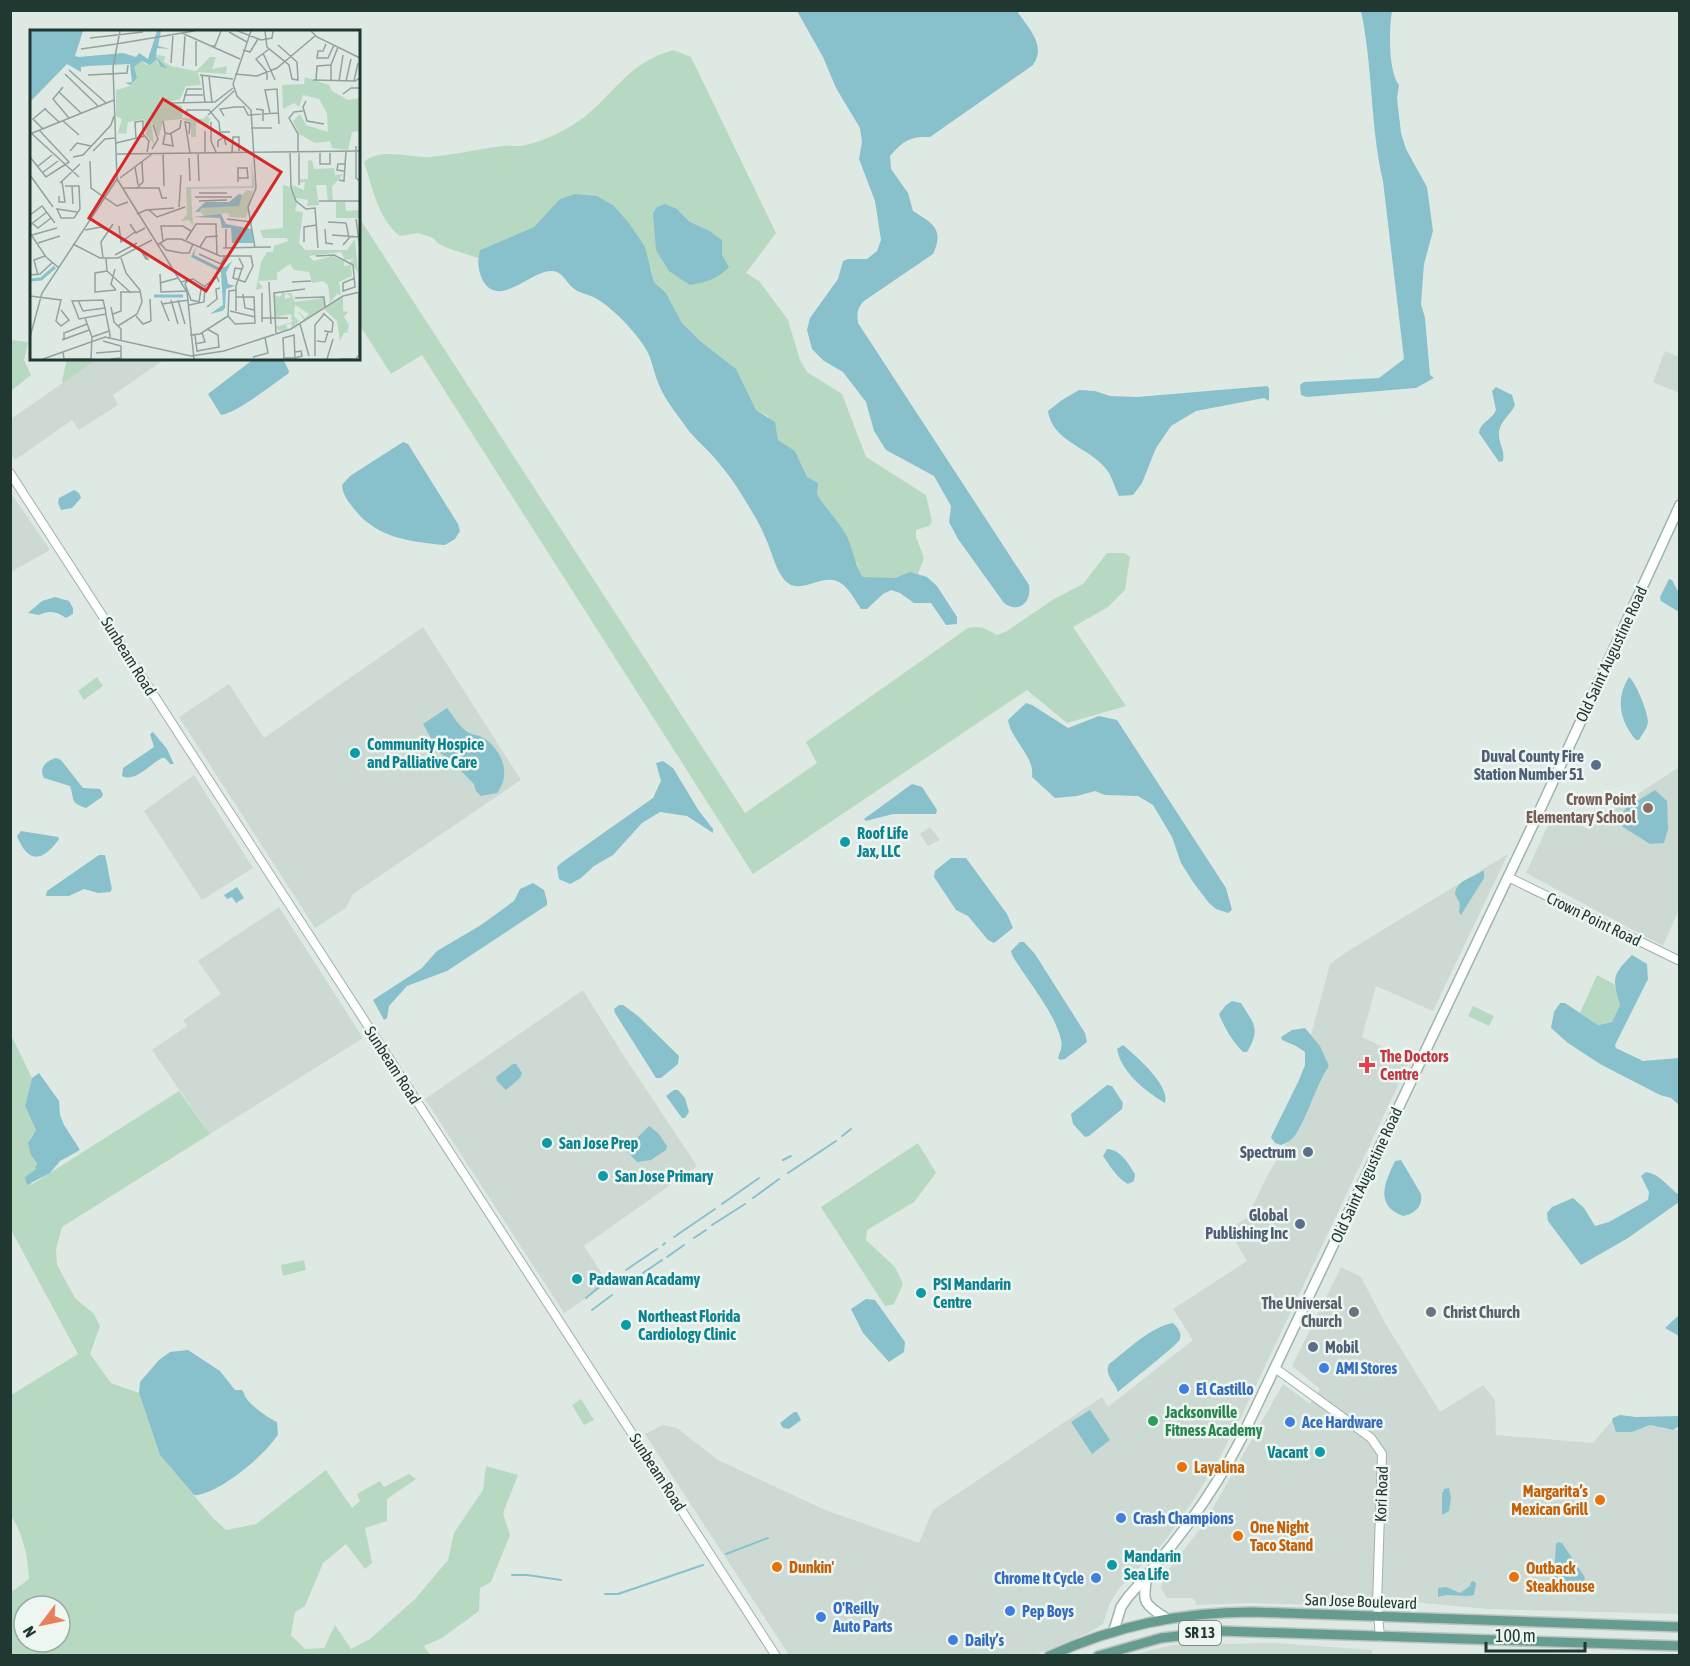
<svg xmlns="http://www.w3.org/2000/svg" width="1690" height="1666" font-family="'Asap Condensed',sans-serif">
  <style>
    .built { fill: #cdd9d3 }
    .green { fill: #b8d9c1; fill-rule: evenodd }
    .water { fill: #88c1cc }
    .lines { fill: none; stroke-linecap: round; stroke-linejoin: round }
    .stream { stroke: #88c1cc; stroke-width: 2 }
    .tertiary-casing { stroke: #a2b0ab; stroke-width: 10 }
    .secondary-casing { stroke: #9eb4ac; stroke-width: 12 }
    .primary-casing { stroke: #bcc3c2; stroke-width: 12 }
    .tertiary { stroke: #fff; stroke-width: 8 }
    .secondary { stroke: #fff; stroke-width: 9 }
    .primary { stroke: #659c8f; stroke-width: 9 }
    .culture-dot { fill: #0f9aa8; stroke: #eef6f2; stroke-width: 2 }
    .service-dot { fill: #5c6f8a; stroke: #eef6f2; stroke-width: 2 }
    .education-dot { fill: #8d6e63; stroke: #eef6f2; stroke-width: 2 }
    .health-dot { fill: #e0444e; stroke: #eef6f2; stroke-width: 2 }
    .worship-dot { fill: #6b7280; stroke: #eef6f2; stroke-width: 2 }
    .shop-dot { fill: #3f7fe0; stroke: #eef6f2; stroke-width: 2 }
    .leisure-dot { fill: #2e9e5b; stroke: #eef6f2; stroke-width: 2 }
    .food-dot { fill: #e8710a; stroke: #eef6f2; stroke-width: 2 }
    .labels { text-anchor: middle; stroke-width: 5; stroke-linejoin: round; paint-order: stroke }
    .shield { fill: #eef6f2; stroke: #5e716c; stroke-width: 1.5 }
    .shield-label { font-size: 15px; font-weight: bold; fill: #213832 }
    .street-label { font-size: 16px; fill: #213832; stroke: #eef6f2 }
    .culture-label { font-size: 16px; font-weight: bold; fill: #0d838f; stroke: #eef6f2; text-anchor: start }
    .service-label { font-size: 16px; font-weight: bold; fill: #4e5e75; stroke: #eef6f2; text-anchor: end }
    .education-label { font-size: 16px; font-weight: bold; fill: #785e54; stroke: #eef6f2; text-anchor: end }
    .health-label { font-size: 16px; font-weight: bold; fill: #be3a42; stroke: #eef6f2; text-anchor: start }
    .worship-label { font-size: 16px; font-weight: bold; fill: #5b616d; stroke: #eef6f2; text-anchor: end }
    .shop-label { font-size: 16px; font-weight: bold; fill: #366cbe; stroke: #eef6f2; text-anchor: start }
    .leisure-label { font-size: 16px; font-weight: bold; fill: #27864d; stroke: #eef6f2; text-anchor: start }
    .food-label { font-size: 16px; font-weight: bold; fill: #c56008; stroke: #eef6f2; text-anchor: start }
    .inset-river { fill: none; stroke: #88c1cc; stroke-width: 3 }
    .inset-road { fill: none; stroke: #92a29d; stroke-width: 1.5 }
    .view { fill: #d62828; fill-opacity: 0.15; stroke: #d62828; stroke-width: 3 }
    .inset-edge { fill: none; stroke: #213832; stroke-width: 3 }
  </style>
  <rect width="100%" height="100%" fill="#dee9e4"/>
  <g class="built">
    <polygon points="1665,351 1679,357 1679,393 1653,382"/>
    <polygon points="97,359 165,359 113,395 118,405 79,430 72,420 15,460 11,454 11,419"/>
    <polygon points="11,493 50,550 11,572 10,572"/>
    <polygon points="423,627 521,780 353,894 346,908 315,928 179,717 229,684 264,738"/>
    <polygon points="1679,767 1679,909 1663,946 1526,873 1554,812 1586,828"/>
    <polygon points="194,775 253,868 202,900 144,811"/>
    <polygon points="930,827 940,840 928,846 920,834"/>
    <polygon points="1508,854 1433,1011 1376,986 1362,1037 1410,1060 1242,1415 1217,1463 1181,1519 1164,1542 1118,1590 1110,1603 1103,1624 1090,1632 1035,1655 789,1655 645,1434 663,1425 677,1428 718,1460 825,1510 919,1543 933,1510 1102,1397 1108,1407 1193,1340 1173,1309 1247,1261 1228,1229 1247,1218 1265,1180 1287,1143 1295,1135 1319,1081 1329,1066 1320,1046 1311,1035 1330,964 1348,951"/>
    <polygon points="279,907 363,1038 210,1134 152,1050 187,1026 183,1020 221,994 198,961"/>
    <polygon points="583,990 620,1050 697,1166 584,1246 608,1283 564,1313 425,1099"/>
    <polygon points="1341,1267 1361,1277 1385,1323 1440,1412 1483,1385 1495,1400 1496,1435 1593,1443 1612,1421 1613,1427 1632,1432 1650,1425 1664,1429 1679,1430 1679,1614 1488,1609 1369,1598 1363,1604 1357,1606 1248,1603 1195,1605 1196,1602 1192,1598 1167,1598 1161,1588 1162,1583 1171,1571 1168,1570 1204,1524 1283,1384 1310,1404 1320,1389 1292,1366"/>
    <polygon points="1275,1643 1372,1650 1372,1655 1132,1655 1173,1645"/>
  </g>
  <g class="green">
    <path d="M673 50 691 57 776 233 746 273 759 281 788 320 800 360 807 372 842 394 866 457 926 495 932 522 929 526 916 530V537L924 558 918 574C908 571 903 576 894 578 884 579 873 578 863 577L859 572 858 565 807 477 795 451 777 440 768 416 756 410 749 397 682 323 666 293 654 282 651 268 613 205 597 196 575 194 534 227 480 250 478 258 450 249 439 244 433 238 418 233 400 236C378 219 372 186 364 162 381 147 409 158 430 157 454 155 478 149 503 146 510 145 517 147 525 145 545 141 567 130 583 118 617 91 627 64 673 50ZM677 209 690 222 708 230 722 255 669 271Z"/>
    <path d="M358 216 745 813 817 763 806 742 968 628C980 625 986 629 997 635L1007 631 1054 599 1083 584 1107 553H1125L1130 557 1125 590 1108 607 1073 627 1126 706 1067 723 1027 690 753 874 422 355 391 374 359 324Z"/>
    <polygon points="11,340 28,342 24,360 31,375 11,391"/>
    <polygon points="67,359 67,358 97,359 63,383 62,381"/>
    <polygon points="97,677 103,686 84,700 78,691"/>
    <polygon points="1597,975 1614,984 1620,1005 1612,1022 1598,1025 1580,1013"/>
    <polygon points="1473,1006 1494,1016 1489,1026 1468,1016"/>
    <path d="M11 1035 32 1078 25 1106 36 1130 30 1139 34 1158 37 1163 31 1185 179 1091 210 1134 62 1227 56 1249 57 1265 75 1298 94 1314 100 1326 90 1354 111 1383 139 1393 160 1455 213 1518 226 1530 256 1524 326 1470 352 1508 360 1501 357 1494 380 1481 384 1487 409 1474 416 1479 387 1499V1521L365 1528 372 1563 365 1569 346 1544 323 1563 305 1606 295 1612 291 1635 305 1649 324 1648 335 1625 351 1649 370 1639 415 1599 448 1560 454 1533 483 1490 486 1466 518 1475 503 1513 510 1535 491 1582 480 1588 479 1611 442 1638 424 1646 430 1655H11L10 1593 29 1579C28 1556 23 1535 11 1515V1395L78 1354 11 1230ZM24 1606H60V1642H24Z"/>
    <polygon points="918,1143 936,1173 914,1202 867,1230 866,1240 895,1267 903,1284 894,1304 885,1306 821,1207"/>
    <polygon points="304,1260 306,1270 283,1276 281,1265"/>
    <polygon points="581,1399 594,1420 584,1425 572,1405"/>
  </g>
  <g class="water">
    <path d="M797 11H1017C1028 28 1047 45 1033 65L930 137C910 136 903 141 890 156L891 169 908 193 913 211C932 223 945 229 933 254L864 301C857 308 857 313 858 323L1029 585C1032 602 1019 614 1004 603L958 539 949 522 951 506 934 476 886 450 874 431 866 402 843 372 824 361 812 349 807 330 810 318 838 279 843 261 848 259H867L877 251 881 240 875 201 859 159 862 142 860 128 836 88 823 57Z"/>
    <path d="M1361 11H1392C1389 28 1388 71 1399 85L1397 98 1401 133 1406 149 1427 187 1433 231 1424 264 1421 304 1425 318 1430 375 1434 378 1416 388 1307 397 1301 395 1300 385 1304 382 1379 378 1404 359 1383 181C1370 125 1373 67 1361 11Z"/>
    <path d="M575 194 597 196 613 205 629 223 645 247 654 282 666 293 682 323 700 341 736 369 756 410 775 422 778 440 795 451 807 477 818 483 817 494C825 508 837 519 845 533 852 544 856 569 863 577L895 578 910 572 927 577 937 586 957 617V624L946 625 931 603H914L900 593 891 590 883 594 867 609H861C855 600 850 590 842 584 823 569 799 600 783 578 774 566 772 551 765 537 761 526 754 515 748 505 737 486 725 469 711 454 703 445 693 437 686 427 677 414 665 400 659 385 655 376 653 365 649 355 641 337 614 309 597 299 589 294 579 294 572 287 566 282 562 271 552 271 531 270 500 309 483 281 478 271 477 261 480 250L534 227 560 199Z"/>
    <path d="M665 204 677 209 690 222 708 230 722 240V255L729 267C720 278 704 283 690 285L669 271 656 250 653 213 657 207Z"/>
    <path d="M255 358 283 359 289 371 288 374C271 385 239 412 221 415L208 394Z"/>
    <path d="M1267 386 1269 388V401L1264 398 1196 411 1171 426 1156 448 1142 483 1133 495 1119 496C1115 488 1112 477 1107 470 1090 447 1052 442 1048 411L1062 400 1079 390 1095 391 1110 396 1137 397Z"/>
    <path d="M1496 387 1512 395 1515 405C1510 416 1498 422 1499 436 1500 446 1505 451 1503 461L1499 462 1479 433C1480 422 1492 420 1496 410L1492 391Z"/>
    <path d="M403 442 408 444 458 524 460 531 455 539 445 545C411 542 377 538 355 510 348 501 343 496 342 485L350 476Z"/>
    <polygon points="74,490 79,493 81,498 72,508 61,510 58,503 59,498"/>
    <polygon points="1669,579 1672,580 1679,593 1679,612 1661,601 1660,597"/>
    <path d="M55 597 69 601 73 608V614L66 618C57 611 49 610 39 615L28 613 42 601Z"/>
    <path d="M1629 677C1635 681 1648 712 1648 722 1647 729 1642 734 1639 740H1636C1620 721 1615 699 1629 677Z"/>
    <path d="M1026 703 1032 705 1068 728 1099 716 1117 720 1226 888 1232 910 1228 913 1216 909 1209 903 1193 882 1181 863 1172 837 1153 805 1138 796 1105 795 1095 791 1077 796 1055 798 1032 777C1035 756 1011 740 1008 720Z"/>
    <path d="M447 708C453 716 460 728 469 733 473 735 478 735 482 737 502 749 512 774 497 793L481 796 476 791 474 784 449 759 439 752 423 724Z"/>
    <path d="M153 732 167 749 174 764H170L165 758H162C150 764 135 783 122 776L123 768 154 747 150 734Z"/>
    <path d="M56 758 61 760 83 788 100 789 103 794 102 797 86 808C69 802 75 800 70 786L44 778C38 768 47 760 56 758Z"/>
    <polygon points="663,761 673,768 699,811 713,829 713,833 687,816 660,812 642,823 613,855 594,866 581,878 570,884 559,879 557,867 561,863 653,798 661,781 656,763"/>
    <polygon points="912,784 922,787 937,810 936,814 893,814 866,821 864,819"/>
    <polygon points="1655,790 1667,801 1668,829 1664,843 1650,844 1623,827 1619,818 1626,808"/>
    <path d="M21 831 58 837 59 839C43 862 28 864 17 836Z"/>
    <path d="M99 855H105C108 866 109 878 112 889L110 892 98 893 84 889 69 896H46L47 891Z"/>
    <polygon points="951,858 966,858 1007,914 1013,928 994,943 988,940 968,916 956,910 934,877 935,871"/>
    <path d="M1482 871H1484V878L1461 915 1459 912C1461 903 1459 902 1455 894 1457 879 1472 879 1482 871Z"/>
    <polygon points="533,883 544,890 547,901 547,905 447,971 407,986 389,1006 387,1018 384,1020 373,1000 422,968 437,951 481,925 514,901 520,889"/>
    <polygon points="237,887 244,898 236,903 232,897 227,899 224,895"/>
    <path d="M1020 942H1024L1035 954 1085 1033 1087 1042 1065 1059 1060 1060 1058 1058C1060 1051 1063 1047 1061 1040 1056 1014 1026 979 1012 955L1011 951Z"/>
    <path d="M1632 955 1647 964 1648 979 1615 1045 1616 1048 1643 1061 1679 1058V1105L1671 1098 1660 1095 1600 1064 1568 1043 1551 1028 1554 1012 1560 1003H1565L1598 1025 1612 1022 1620 1005C1612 978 1612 975 1632 955Z"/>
    <path d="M1232 1001 1241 1003C1254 1024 1261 1029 1247 1052H1243C1233 1042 1224 1027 1219 1014L1226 1005Z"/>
    <polygon points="619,1005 623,1005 638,1016 679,1056 678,1064 661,1078 656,1078 615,1013 614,1009"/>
    <path d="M1305 1028 1320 1046 1329 1066C1315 1087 1309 1113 1296 1134 1292 1140 1287 1143 1281 1145L1275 1143 1271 1137 1299 1080 1305 1065V1052L1296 1046 1282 1040 1281 1037 1292 1030Z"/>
    <path d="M1123 1045C1136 1056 1170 1085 1165 1103 1145 1091 1121 1072 1117 1049Z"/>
    <polygon points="513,1064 516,1064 522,1073 520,1078 506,1090 497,1081 496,1077"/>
    <polygon points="39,1073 59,1101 60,1115 64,1125 80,1150 60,1161 50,1173 27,1185 25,1177 35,1170 37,1163 31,1155 28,1143 36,1130 25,1106 32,1078"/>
    <polygon points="1107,1085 1112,1086 1123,1103 1122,1109 1089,1136 1085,1137 1073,1124 1071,1114"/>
    <polygon points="674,1090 678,1090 685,1098 689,1112 685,1118 682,1118 666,1096"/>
    <polygon points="649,1126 658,1133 667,1146 666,1150 651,1160 637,1162 623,1147 626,1144 631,1144"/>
    <path d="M1107 1149C1121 1150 1128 1163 1135 1174L1134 1181 1128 1184C1117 1178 1110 1166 1103 1156Z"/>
    <path d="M1401 1160 1421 1194C1423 1206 1415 1214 1403 1216 1374 1205 1385 1182 1395 1161Z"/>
    <path d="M1646 1172C1660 1174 1668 1187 1679 1195V1202L1628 1238 1581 1265 1548 1221 1547 1213 1552 1207 1573 1198 1584 1208 1595 1226 1609 1222 1648 1200 1649 1192 1641 1176Z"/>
    <polygon points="866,1299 875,1300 905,1342 904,1352 889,1362 863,1333 851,1309"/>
    <polygon points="1679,1315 1679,1336 1665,1328"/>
    <path d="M1173 1323C1178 1328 1182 1333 1180 1339 1178 1345 1127 1384 1118 1392 1115 1382 1104 1375 1109 1364 1128 1350 1150 1327 1173 1323Z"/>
    <path d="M188 1350 220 1371 235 1390H242L244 1393C245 1402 268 1418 277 1422L278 1434C266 1455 216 1496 194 1495L160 1455 139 1393 140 1382 159 1360 170 1352Z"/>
    <polygon points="1090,1410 1110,1440 1092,1454 1071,1422"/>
    <polygon points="794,1412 797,1412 801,1420 789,1429 783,1428 780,1423"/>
    <polygon points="1620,1415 1636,1417 1679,1416 1679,1426 1673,1430 1650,1425 1632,1432 1616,1432 1612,1421 1613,1418"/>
    <polygon points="1449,1488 1451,1498 1449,1511 1442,1515 1442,1494 1444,1489"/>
    <path d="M1558 1542 1562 1543 1584 1576 1585 1580 1582 1583C1573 1583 1559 1586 1554 1577L1556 1544Z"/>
    <path d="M1473 1581 1476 1583 1474 1595C1460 1598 1451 1592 1438 1597V1588L1446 1587 1460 1593 1470 1586 1471 1582Z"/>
  </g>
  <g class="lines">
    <g class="stream">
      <polyline points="842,1136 851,1129"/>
      <polyline points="783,1160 791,1156"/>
      <polyline points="788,1173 836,1141"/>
      <polyline points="753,1198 779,1179"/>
      <polyline points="722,1204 759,1178"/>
      <polyline points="712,1225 745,1204"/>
      <polyline points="674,1237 715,1209"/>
      <polyline points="694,1238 706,1230"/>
      <polyline points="663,1245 665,1243"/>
      <polyline points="667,1257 684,1245"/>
      <polyline points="626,1270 657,1249"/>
      <polyline points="643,1273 662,1260"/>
      <polyline points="606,1283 609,1281"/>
      <polyline points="626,1286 638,1277"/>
      <polyline points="586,1298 598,1288"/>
      <polyline points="592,1310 612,1295"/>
      <polyline points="726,1554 768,1538"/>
      <polyline points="512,1575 527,1575 561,1580"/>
      <polyline points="605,1594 618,1594 703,1565"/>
    </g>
    <defs>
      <g id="tertiary">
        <polyline points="10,473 776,1656"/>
        <polyline points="1508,877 1680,961"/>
        <polyline points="1275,1368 1371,1438 1382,1454 1377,1603 1380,1637"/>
      </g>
      <g id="secondary">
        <path d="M1147 1577C1142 1603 1144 1604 1166 1618"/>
        <path d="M1114 1630 1121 1607 1128 1597C1172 1548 1211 1498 1241 1439L1539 812 1680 505"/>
      </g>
      <g id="primary">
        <path d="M1049 1656C1116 1626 1179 1612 1253 1612L1680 1627"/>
        <polyline points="1098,1656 1161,1638 1221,1631 1680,1646"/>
      </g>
    </defs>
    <use href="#tertiary" class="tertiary-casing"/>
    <use href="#secondary" class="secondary-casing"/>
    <use href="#primary" class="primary-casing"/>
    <use href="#tertiary" class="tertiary"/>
    <use href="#secondary" class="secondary"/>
    <use href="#primary" class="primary"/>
  </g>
  <g class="culture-dot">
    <circle cx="355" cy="753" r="6"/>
    <circle cx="845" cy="842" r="6"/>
    <circle cx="547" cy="1143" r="6"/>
    <circle cx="603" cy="1176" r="6"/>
    <circle cx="577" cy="1279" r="6"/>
    <circle cx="921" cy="1293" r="6"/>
    <circle cx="626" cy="1325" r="6"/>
    <circle cx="1320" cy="1452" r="6"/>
    <circle cx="1112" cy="1565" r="6"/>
  </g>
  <g class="service-dot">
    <circle cx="1596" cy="765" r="6"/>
    <circle cx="1308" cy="1152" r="6"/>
    <circle cx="1300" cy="1224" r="6"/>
    <circle cx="1313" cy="1347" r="6"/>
  </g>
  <circle class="education-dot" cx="1648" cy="808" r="6"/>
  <path class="health-dot" d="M1364 1056h6v6h6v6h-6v6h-6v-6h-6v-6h6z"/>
  <g class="worship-dot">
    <circle cx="1354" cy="1312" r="6"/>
    <circle cx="1431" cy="1312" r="6"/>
  </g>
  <g class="shop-dot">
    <circle cx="1324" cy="1368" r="6"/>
    <circle cx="1184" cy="1389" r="6"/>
    <circle cx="1290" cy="1422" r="6"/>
    <circle cx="1121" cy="1518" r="6"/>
    <circle cx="1096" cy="1578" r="6"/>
    <circle cx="1010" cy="1611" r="6"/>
    <circle cx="821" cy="1617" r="6"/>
    <circle cx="953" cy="1640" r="6"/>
  </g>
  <circle class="leisure-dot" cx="1153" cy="1421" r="6"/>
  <g class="food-dot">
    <circle cx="1182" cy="1467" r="6"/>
    <circle cx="1600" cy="1500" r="6"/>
    <circle cx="1238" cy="1536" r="6"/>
    <circle cx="777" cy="1567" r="6"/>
    <circle cx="1514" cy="1577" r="6"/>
  </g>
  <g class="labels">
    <rect class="shield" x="1179" y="1621" width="42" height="24" rx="4.5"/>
    <g class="shield-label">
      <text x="1200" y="1638">SR 13</text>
    </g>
    <g class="street-label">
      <text transform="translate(1611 654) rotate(-65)" y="6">Old Saint Augustine Road</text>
      <text transform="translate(129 656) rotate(58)" y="6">Sunbeam Road</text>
      <text transform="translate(1594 919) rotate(26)" y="6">Crown Point Road</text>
      <text transform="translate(393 1065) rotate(57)" y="6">Sunbeam Road</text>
      <text transform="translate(1366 1175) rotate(-65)" y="6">Old Saint Augustine Road</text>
      <text transform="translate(658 1472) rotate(57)" y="6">Sunbeam Road</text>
      <text transform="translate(1381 1494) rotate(-88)" y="6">Kori Road</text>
      <text transform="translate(1361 1601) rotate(2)" y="6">San Jose Boulevard</text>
    </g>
    <g class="culture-label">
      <text x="367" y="750">Community Hospice<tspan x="367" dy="18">and Palliative Care</tspan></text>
      <text x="857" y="839">Roof Life<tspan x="857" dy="18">Jax, LLC</tspan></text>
      <text x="559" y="1149">San Jose Prep</text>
      <text x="615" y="1182">San Jose Primary</text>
      <text x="589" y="1285">Padawan Acadamy</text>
      <text x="933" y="1290">PSI Mandarin<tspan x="933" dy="18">Centre</tspan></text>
      <text x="638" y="1322">Northeast Florida<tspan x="638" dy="18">Cardiology Clinic</tspan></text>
      <text x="1308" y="1458" text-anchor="end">Vacant</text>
      <text x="1124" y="1562">Mandarin<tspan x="1124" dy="18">Sea Life</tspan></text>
    </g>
    <g class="service-label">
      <text x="1584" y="762">Duval County Fire<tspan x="1584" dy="18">Station Number 51</tspan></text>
      <text x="1296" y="1158">Spectrum</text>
      <text x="1288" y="1221">Global<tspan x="1288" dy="18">Publishing Inc</tspan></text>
      <text x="1325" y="1353" text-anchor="start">Mobil</text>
    </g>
    <g class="education-label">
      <text x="1636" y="805">Crown Point<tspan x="1636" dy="18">Elementary School</tspan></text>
    </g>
    <g class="health-label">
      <text x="1380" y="1062">The Doctors<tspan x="1380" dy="18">Centre</tspan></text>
    </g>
    <g class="worship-label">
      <text x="1342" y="1309">The Universal<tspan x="1342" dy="18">Church</tspan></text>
      <text x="1443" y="1318" text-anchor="start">Christ Church</text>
    </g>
    <g class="shop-label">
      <text x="1336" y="1374">AMI Stores</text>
      <text x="1196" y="1395">El Castillo</text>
      <text x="1302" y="1428">Ace Hardware</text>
      <text x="1133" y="1524">Crash Champions</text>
      <text x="1084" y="1584" text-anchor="end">Chrome It Cycle</text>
      <text x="833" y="1614">O'Reilly<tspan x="833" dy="18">Auto Parts</tspan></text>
      <text x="1022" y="1617">Pep Boys</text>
      <text x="965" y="1646">Daily’s</text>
    </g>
    <g class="leisure-label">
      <text x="1165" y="1418">Jacksonville<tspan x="1165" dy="18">Fitness Academy</tspan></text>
    </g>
    <g class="food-label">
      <text x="1194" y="1473">Layalina</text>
      <text x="1588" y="1497" text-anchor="end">Margarita’s<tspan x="1588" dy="18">Mexican Grill</tspan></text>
      <text x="1250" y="1533">One Night<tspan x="1250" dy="18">Taco Stand</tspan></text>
      <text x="789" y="1573">Dunkin'</text>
      <text x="1526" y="1574">Outback<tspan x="1526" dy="18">Steakhouse</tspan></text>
    </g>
  </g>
  <g transform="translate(30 30)">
    <rect width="330" height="330" fill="#dee9e4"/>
    <path d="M126 25 135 26 134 32 141 36 166 41 180 27H186L182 39 197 36 196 44 168 42 171 55 156 56 150 69 138 72 152 76V88L173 89 177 85 180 89 178 97 166 93V107H161V92L151 89 133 91 129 106 121 91 124 114 116 105 114 89 98 92 96 104 88 103 92 89 86 86V60L100 56 105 47 104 37 112 31 117 35 127 29 128 34 131 36ZM275 47 299 55 302 61 318 70 330 68V101L322 102 318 120 302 118 300 111 285 113 269 104 263 91 270 84 276 95 298 102 297 83 289 69 273 65 269 77 264 73 253 79 252 55 274 54ZM221 130 225 158 161 159 163 196 159 190 151 191 157 184 156 157 222 156ZM282 130 284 139 304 138 305 145 313 144 302 157 303 171H298L296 155H286L289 175 277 176 278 170 266 168 262 155 274 160 275 152 270 153V149H278V131ZM253 155 260 157 267 174 265 181 273 182 269 213 275 220H317L325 209 328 242 320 232 324 229 315 230 311 222 279 226 284 231 302 226 314 231V236L321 235 322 246 309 252 311 265 307 264 300 273 298 255 293 251 282 253 279 242 264 240 260 234 247 243V250L228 251 233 258 226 260 231 232 237 222H243L244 216 258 211 257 208H233L230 200 253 198ZM217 160 223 161 216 188 200 187 198 183 175 186 170 182 173 178 201 176ZM306 172H315L316 181 330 180V188H306ZM252 263H255V269L261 267 256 263H261L265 272 294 268 295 276 274 290 269 283 265 284 269 282 275 288 279 284 265 275 264 286 269 291 262 298 261 293 256 295 258 300 249 301 246 297 262 292 261 284 245 287V265L250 267ZM313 267V281L318 282 314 287 319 295 317 302H321L314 303 310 311 307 291 294 279Z" fill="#b8d9c1"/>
    <path d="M0 1H53L45 26 49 27 93 23 106 27 109 23 118 29 127 1H131L128 16 140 19 127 18 126 27 138 39 130 36 127 29 120 35 112 31 104 37 107 48 100 55 95 53 102 52 100 34 58 36 51 37V42L37 34 0 72ZM209 164 212 165 209 176 172 178 169 182H165L175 172H199ZM191 184 196 194 222 199 223 213H202L201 198H192L190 188 163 187ZM166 217 164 225 188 237H195L202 231 196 243 198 254 205 256 196 259 195 278 192 281 180 284 193 275 191 242 161 227Z" fill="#88c1cc"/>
    <path class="inset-river" d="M1 250 11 249 25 237M124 266H153"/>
    <path class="inset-road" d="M208 1 231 10 242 8 243 1M221 1 203 54 207 66 221 80 226 158 218 177 225 218M235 1 237 17 259 35 262 49 268 50 267 32 248 15M281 1 287 7 330 28M199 2 217 12M152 3 210 29M60 8 113 2M86 14 164 1M296 14 293 21H288L287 28H298L304 15M182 16H185L191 1M51 19 86 14M213 20 220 22 228 9M233 23 245 50M141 33 143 4M153 36 155 6M166 36V11M39 40 76 73M35 44 68 76M205 44 227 46 247 38 285 6M58 45 97 43 98 35M170 45 203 49M172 45 175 73M179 47 182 72M237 50V42L226 29 239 19M283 50 325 51 330 48M286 51 287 36 301 35M301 51V35L308 17M309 51 313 25M316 51 321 29M324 51 328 33M33 57 23 69 39 88M29 62 51 83M313 64 321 58H330M154 65H173M276 71 273 77 277 91 294 94M141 73 185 72 203 58M153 73 157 59H172M15 79 29 92M226 79 233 80V91M240 83 235 60 247 59 249 94M156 85 157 80H179L189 92 190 102H200M178 85 204 61M194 86 190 79 205 77H214L218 85 249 83M33 91 49 105M133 91 135 103 140 104 150 98 151 90M181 92V111L186 122M221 98H242M13 99 3 89 16 78M175 101V123M1 103 49 147M0 104 84 70M135 104 133 114 143 116 141 104M159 104 160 93 155 92 160 123M106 109 105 92 113 91V104L119 111 117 122M86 113 115 106M188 117V111L194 107 196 115M122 119 128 109 123 95M40 121 47 113 61 116M63 121 75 109 85 108M260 121 261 157 266 171 276 179 285 178 288 218M268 121V104L259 88 264 82 273 81M269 121V155M290 121V134H300V121M326 121V116V148L330 151M202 122 203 107H209V121M133 123 134 156M168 123 169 151M87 124 330 121M0 127 16 147 39 132 9 100M43 127 53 125 81 95 84 86M159 128 160 151M60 131 61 158 87 176 98 172M7 137 22 125M105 137 108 155M314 141 307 140 308 134H316M12 143 28 131M0 145 23 177M90 148 122 124M208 148H218L217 138H208V152M87 149 157 262 164 329M309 150 314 151 316 121M30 153 50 134M35 156H49L50 179M42 156 43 174M92 158H129L132 168H137M107 158 113 152 112 132M169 163H197M29 166V172H35L32 151M165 167H202M169 171 197 170M289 171H330M149 177 151 145M119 180 127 187 155 177M47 182 27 179 31 188H44L50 179M107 184 116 180 144 178M0 185 12 176 25 193M197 189 222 192M326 189 330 219M298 192 316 193M2 193 8 198 21 188M100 194 106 203 115 198M0 195 17 182M89 196 91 212 105 202M196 199V218M295 199 296 213 303 214M55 200 71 197 78 200M0 203 16 227 29 238M2 205 27 198M302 205 329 207M156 210 166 194H186L187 225M133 211 131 196H153L161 201M274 212V197L287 195M8 213 30 206M130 213 136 220 152 223H159L163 214M43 214 70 228H88L122 210M127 215 137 209H151L190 226H221L223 236 215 252 203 248 205 238 212 239M313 215 319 208 316 193M170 217 176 207 188 206M109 218 116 229H118L112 222M193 218 241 217M169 224 191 234 195 226M85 225 107 213M286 226 304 225 323 235 325 257 313 261M73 228 71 212 83 194M76 229 77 241 101 263M85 239 81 254 86 260M77 241 65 243V262L86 260M130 244 131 262 158 261M0 245 10 244 22 233M8 245 4 230 15 226M158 250 171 259 169 272 161 270 155 254ZM151 252 163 249 175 257 174 272 159 275M239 252 241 294M262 252 281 251M130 253 148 248M175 256 187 247 189 252M90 262H110M313 262V253L325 248M232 263V292M213 264 215 278 224 280M0 266 31 270 26 291 31 296 39 290 31 280M265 268 294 267 295 277M120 269 121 291M48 270 53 281 75 278M141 270 148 294M148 270 155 294M131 271 139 291M132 274 159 270M81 277 84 292 91 299V311M177 277 187 269 186 259 190 258M200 281 225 287M206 281V256L213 236 209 228M293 283 303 292 302 302 294 301M76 284 49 289 42 271 73 270 75 278 76 284V285L80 305V308M83 284 91 281V262M106 286 113 294 121 291M198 286 205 294 225 293 224 267H206M198 286 199 261 206 260M55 288 62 307 61 329M232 288H258M270 294 279 326M88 296 107 284 112 272 110 260 96 243 91 228M177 299 188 305 189 318M246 304 244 263 275 259M160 305 170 304 198 286M165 305 167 321 189 317M264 305 265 328H254L253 308ZM0 307 12 263 87 149 83 37 90 1M62 307 79 301M34 309V303L57 294M32 310 59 300M73 311 91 316V328L81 329M287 311 295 312 298 302M165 314 175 312 172 303M33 322 34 329H62M265 322 271 321 272 326 265 328M66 323 91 321M285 326V295L294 284M223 327 238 323 235 308M13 329 75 307 161 326 194 321 261 299 313 266 330 262M297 329 303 309M310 329H326L329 325V262"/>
    <path class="view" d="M133 69 251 142 176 261 59 188Z"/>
    <rect width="330" height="330" class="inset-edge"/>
  </g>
  <rect width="1690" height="1666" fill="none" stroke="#213832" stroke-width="24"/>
  <g transform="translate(42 1624) rotate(238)"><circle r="28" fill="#eef6f2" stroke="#9caaa5" stroke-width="1.5"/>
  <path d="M0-4.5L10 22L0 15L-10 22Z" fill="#ea7f5b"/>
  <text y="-9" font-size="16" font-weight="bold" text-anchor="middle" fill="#213832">N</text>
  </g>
  <path d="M1486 1642v9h99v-9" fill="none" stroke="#213832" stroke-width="3"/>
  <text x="1495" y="1642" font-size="18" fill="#213832" stroke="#eef6f2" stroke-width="4.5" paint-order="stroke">100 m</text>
</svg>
